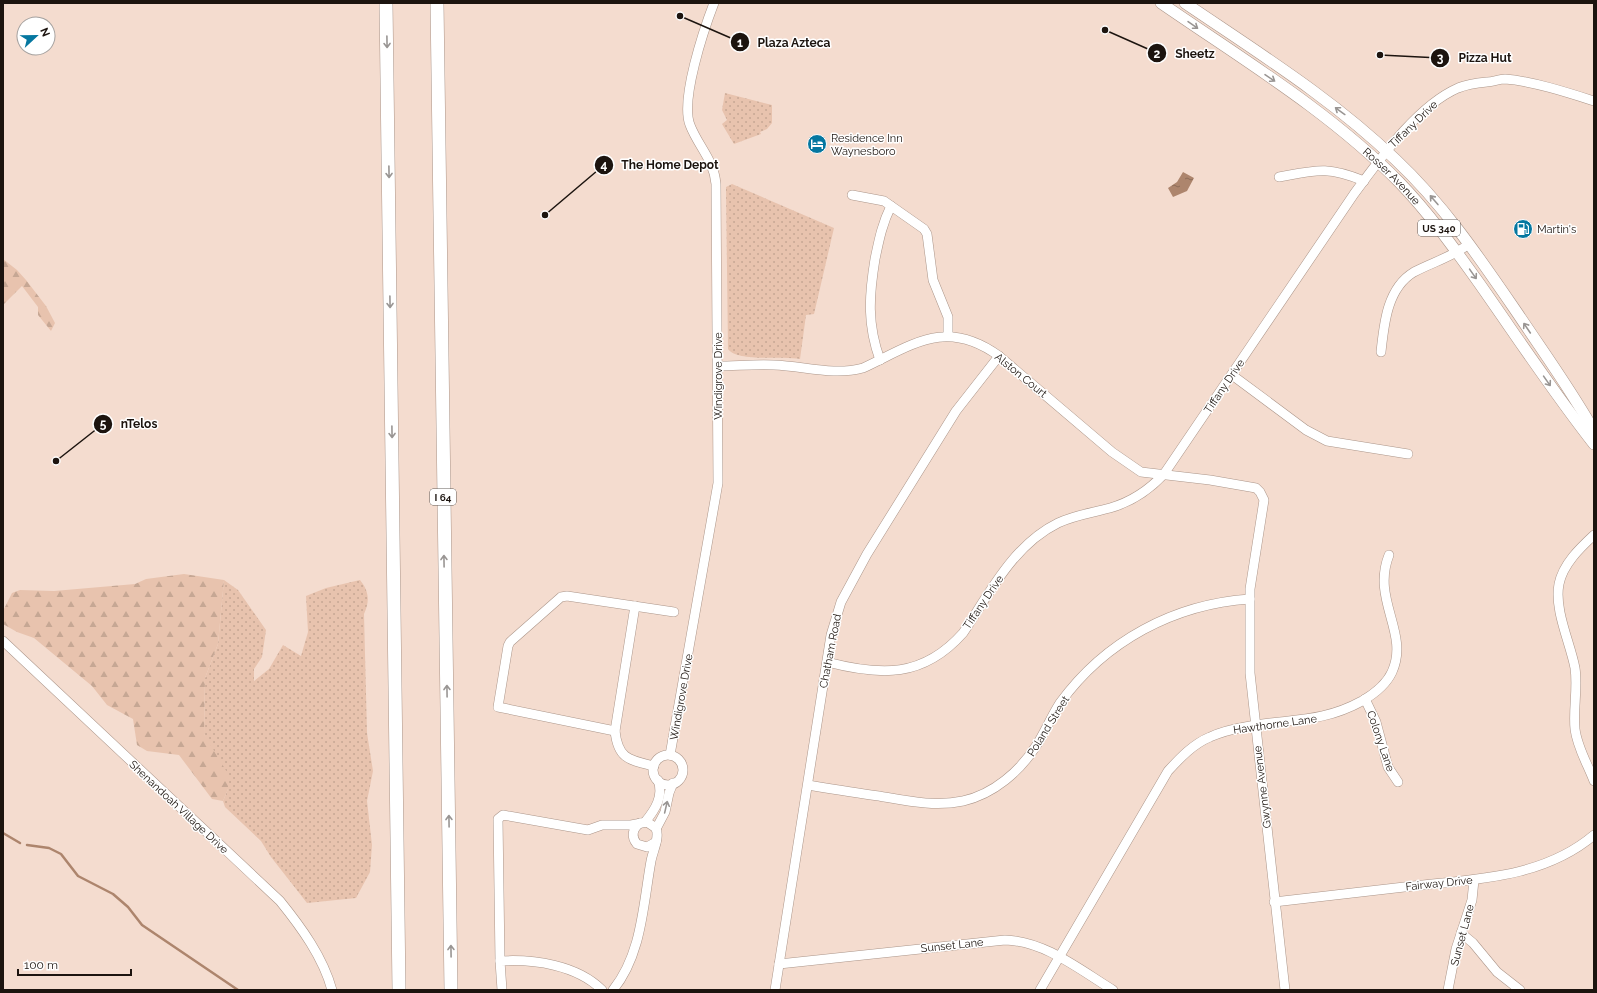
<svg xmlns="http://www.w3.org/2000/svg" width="1597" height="993" font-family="Raleway,sans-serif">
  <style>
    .grass { fill: url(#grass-dots) }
    .forest { fill: url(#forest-firs) }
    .water { fill: url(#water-ripples) }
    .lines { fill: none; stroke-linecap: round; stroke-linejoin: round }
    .stream { stroke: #ad856d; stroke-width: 2.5 }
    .minor-casing { stroke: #ab9589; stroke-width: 10 }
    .major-casing { stroke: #ab9589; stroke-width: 12 }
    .highway-casing { stroke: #ab9589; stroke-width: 14 }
    .minor { stroke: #fff; stroke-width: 9 }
    .major { stroke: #fff; stroke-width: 11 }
    .highway { stroke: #fff; stroke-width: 13 }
    .oneway { stroke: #999593 }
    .labels { text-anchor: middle; stroke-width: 3; stroke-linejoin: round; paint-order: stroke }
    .shield { fill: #fff; stroke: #605a57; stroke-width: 1 }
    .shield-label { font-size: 10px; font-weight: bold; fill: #1c140f }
    .street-label { font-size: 11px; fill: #1c140f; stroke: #fff }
    .poi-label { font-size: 11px; fill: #1c140f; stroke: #fff; text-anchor: start }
    .leader { fill: none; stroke: #1c140f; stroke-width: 1.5 }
    .callout-dot { fill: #1c140f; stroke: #fff; stroke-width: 1.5 }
    .mark-label { font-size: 12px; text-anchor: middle; font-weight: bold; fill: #fff }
    .callout-label { font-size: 12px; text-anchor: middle; font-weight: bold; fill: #1c140f; stroke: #fff; stroke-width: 3; stroke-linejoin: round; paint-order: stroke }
  </style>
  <defs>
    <pattern id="grass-dots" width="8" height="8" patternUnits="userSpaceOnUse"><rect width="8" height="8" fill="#e8c3ae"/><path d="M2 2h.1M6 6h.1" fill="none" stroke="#c6a794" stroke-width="1.8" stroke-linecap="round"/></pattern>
    <pattern id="forest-firs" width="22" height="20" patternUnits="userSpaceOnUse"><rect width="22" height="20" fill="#e8c3ae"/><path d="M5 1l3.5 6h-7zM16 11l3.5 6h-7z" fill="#c6a794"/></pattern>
    <pattern id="water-ripples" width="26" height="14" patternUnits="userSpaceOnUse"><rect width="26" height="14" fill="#ad856d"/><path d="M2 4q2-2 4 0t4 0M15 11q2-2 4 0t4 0" fill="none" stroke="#8c6c58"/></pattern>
  </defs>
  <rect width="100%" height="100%" fill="#f4dccf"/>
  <g class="grass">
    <polygon points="725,93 772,105 772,123 767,129 760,132 761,134 734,144 722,124 727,120 722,110"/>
    <path d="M732 184 834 228 814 314 806 315 800 359C784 356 736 362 728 349L726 187Z"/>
    <path d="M224 580 238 590 266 630 262 657 254 669V681L269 669 283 645 301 656 308 632 306 596 326 588 360 580C369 591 370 601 364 614L367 733 373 771 367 801 372 845 370 872 356 898 307 903 271 857 261 841 225 807 223 801 228 789 204 734 205 678 218 644Z"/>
  </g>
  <g class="forest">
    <polygon points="3,259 17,270 26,280 46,306 55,323 51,331 38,315 38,307 22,286 3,305"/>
    <polygon points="184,574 224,580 218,644 205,678 204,734 228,774 228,789 223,801 212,799 179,755 147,751 137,745 133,719 107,705 92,686 34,638 17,632 3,624 3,611 12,593 20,590 54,591 135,584 146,579"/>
  </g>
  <polygon class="water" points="1183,172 1194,178 1187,191 1173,197 1168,188 1177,182"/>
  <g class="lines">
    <g class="stream">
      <polyline points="3,833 20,843"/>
      <polyline points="27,845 49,848 61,854 78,876 113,894 128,907 142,925 238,990"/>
    </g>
    <defs>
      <g id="minor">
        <path d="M1279 177C1317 170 1327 166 1364 181"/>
        <polyline points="852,195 884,201 924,229 927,234 933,280 948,317 948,336"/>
        <path d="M1381 352C1384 324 1387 288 1414 272 1433 262 1452 257 1469 244"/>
        <path d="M880 360C867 324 869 296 875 259 879 240 882 224 891 206"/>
        <path d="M718 366C736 366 755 364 774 365 804 366 833 376 863 368 914 344 946 318 999 356L1112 452 1141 472 1210 480 1256 488 1260 492 1264 500 1250 589V673L1285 990"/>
        <polyline points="1232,375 1306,430 1327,441 1408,454"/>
        <path d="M1594 535C1580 548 1563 564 1559 584 1554 610 1570 642 1575 668 1578 688 1573 709 1575 729 1577 747 1588 765 1594 781"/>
        <path d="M635 606 615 731C618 759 629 760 654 766"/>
        <path d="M3 641 280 901C301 927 323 957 332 990"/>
        <path d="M827 662C881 676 923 678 963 633 989 594 1013 545 1058 523 1075 515 1092 513 1110 508 1131 502 1149 490 1164 474L1354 194C1380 159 1417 106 1458 88 1468 84 1477 83 1487 82 1493 82 1499 79 1505 79 1532 81 1569 93 1594 101"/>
        <polyline points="1365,699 1376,722 1388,767 1398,782"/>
        <polyline points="615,731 498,707 508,646 510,642 561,597 567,596 674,612"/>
        <path d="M670 755 718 483 716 184C714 160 698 146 690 125 680 100 704 29 714 3"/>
        <circle cx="668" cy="770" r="15"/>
        <path d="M808 785C832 789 856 793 879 796 908 801 935 807 963 801 994 794 1020 771 1036 746 1045 732 1051 717 1060 703 1105 641 1174 604 1250 599"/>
        <path d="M645 822C655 810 664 796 658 780"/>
        <path d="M640 823C632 829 631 837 637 844L647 847 656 842"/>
        <polyline points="656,829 665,812 669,793 673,783"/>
        <path d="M1274 902C1321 897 1367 891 1413 886 1476 879 1543 878 1594 835"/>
        <polyline points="1461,933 1473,943 1497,972 1520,990"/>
        <path d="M500 961 498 819 503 815 588 830 602 825H631L647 822 656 828C660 838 653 850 651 861 643 905 642 954 613 990"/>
        <path d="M779 964 1005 940C1045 941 1080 970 1113 990"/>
        <path d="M502 990 500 961C534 959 577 965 602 990"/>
        <polyline points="775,990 831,635 841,602 867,554 956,411 999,356"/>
        <path d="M1040 990 1168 771C1180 758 1193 744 1210 737 1221 732 1233 729 1245 727 1288 718 1320 724 1362 701 1374 694 1386 685 1392 672 1410 633 1371 600 1389 555"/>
        <polyline points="1448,990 1456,949 1472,900 1474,880"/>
      </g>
      <g id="major">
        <path id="s1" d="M1161 3C1242 59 1329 111 1399 182 1429 213 1454 248 1479 283 1517 337 1553 392 1594 444"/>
        <path d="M1185 3C1257 52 1333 99 1396 160 1444 205 1481 260 1518 314 1544 353 1571 390 1594 431"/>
      </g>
      <g id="highway">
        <polyline points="386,3 399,990"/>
        <polyline points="437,3 451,990"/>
      </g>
    </defs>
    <use href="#minor" class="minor-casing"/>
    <use href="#major" class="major-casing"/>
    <use href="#highway" class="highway-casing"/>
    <use href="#minor" class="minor"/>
    <use href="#major" class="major"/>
    <use href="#highway" class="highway"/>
  </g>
  <defs><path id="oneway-shaft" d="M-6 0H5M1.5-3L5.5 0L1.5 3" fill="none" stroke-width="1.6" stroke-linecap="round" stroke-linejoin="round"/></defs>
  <g class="oneway">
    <use href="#oneway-shaft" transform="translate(1193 25) rotate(35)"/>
    <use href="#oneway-shaft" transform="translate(387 42) rotate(89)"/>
    <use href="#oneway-shaft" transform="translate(1270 78) rotate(34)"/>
    <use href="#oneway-shaft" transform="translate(1340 111) rotate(-144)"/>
    <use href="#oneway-shaft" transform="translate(389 172) rotate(89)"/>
    <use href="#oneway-shaft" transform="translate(1434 200) rotate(-131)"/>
    <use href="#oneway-shaft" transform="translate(1473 274) rotate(55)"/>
    <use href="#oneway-shaft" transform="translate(390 302) rotate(89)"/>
    <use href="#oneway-shaft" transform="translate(1527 328) rotate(-124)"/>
    <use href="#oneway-shaft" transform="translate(1547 381) rotate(55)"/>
    <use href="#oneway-shaft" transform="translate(392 432) rotate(89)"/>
    <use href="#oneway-shaft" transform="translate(444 561) rotate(-91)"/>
    <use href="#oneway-shaft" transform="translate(447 691) rotate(-91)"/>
    <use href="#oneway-shaft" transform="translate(666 807) rotate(-77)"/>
    <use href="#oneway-shaft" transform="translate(449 821) rotate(-91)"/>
    <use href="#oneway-shaft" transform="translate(451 951) rotate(-91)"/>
  </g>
  <defs>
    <symbol id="hotel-disc" viewBox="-11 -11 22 22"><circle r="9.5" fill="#0577a0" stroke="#fff"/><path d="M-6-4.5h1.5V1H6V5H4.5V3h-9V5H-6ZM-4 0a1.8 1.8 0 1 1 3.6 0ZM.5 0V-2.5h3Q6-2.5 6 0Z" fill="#fff"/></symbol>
    <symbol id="fuel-disc" viewBox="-11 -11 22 22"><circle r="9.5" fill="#0577a0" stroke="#fff"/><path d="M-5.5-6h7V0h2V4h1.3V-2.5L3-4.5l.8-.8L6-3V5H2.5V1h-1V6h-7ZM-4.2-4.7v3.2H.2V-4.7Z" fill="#fff"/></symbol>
  </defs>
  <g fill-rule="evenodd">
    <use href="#hotel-disc" x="806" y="133" width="22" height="22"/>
    <use href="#fuel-disc" x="1512" y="218" width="22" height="22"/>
  </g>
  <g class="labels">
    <g class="shield">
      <rect x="1418" y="220" width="42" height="16" rx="3"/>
      <rect x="430" y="489" width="26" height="16" rx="3"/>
    </g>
    <g class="shield-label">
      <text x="1439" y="232">US 340</text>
      <text x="443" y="501">I 64</text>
    </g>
    <g class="street-label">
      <text transform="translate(1413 124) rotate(-44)" y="4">Tiffany Drive</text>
      <text dy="4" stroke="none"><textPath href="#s1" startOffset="289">Rosser Avenue</textPath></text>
      <text transform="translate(1021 375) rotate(39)" y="4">Alston Court</text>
      <text transform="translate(718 376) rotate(-90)" y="4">Windigrove Drive</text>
      <text transform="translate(1224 386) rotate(-56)" y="4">Tiffany Drive</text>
      <text transform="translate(983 602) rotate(-56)" y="4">Tiffany Drive</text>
      <text transform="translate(830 651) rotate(-79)" y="4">Chatham Road</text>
      <text transform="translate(681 697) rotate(-80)" y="4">Windigrove Drive</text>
      <text transform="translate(1275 724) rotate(-8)" y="4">Hawthorne Lane</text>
      <text transform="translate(1048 726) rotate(-58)" y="4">Poland Street</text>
      <text transform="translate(1381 741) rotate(71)" y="4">Colony Lane</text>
      <text transform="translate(1262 787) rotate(-97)" y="4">Gwynne Avenue</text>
      <text transform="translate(179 807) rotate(43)" y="4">Shenandoah Village Drive</text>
      <text transform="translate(1439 883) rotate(-6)" y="4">Fairway Drive</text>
      <text transform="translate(1462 935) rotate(-75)" y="4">Sunset Lane</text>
      <text transform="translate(952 945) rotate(-6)" y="4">Sunset Lane</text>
    </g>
    <g class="poi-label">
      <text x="831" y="142">Residence Inn<tspan x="831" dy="13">Waynesboro</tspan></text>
      <text x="1537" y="233">Martin's</text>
    </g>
  </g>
  <path class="leader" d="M680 16L740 42M1105 30L1157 53M1380 55L1440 58M545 215L604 165M56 461L103 424"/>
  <g class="callout-dot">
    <circle cx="680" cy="16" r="4"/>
    <circle cx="1105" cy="30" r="4"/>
    <circle cx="1380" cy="55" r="4"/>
    <circle cx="545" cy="215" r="4"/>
    <circle cx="56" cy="461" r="4"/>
    <circle cx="740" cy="42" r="10"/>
    <circle cx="1157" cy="53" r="10"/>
    <circle cx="1440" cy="58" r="10"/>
    <circle cx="604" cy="165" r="10"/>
    <circle cx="103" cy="424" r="10"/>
  </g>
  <g class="mark-label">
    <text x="740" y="47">1</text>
    <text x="1157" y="58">2</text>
    <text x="1440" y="62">3</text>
    <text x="604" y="169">4</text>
    <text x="103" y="428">5</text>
  </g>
  <g class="callout-label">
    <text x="794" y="47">Plaza Azteca</text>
    <text x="1195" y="58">Sheetz</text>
    <text x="1485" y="62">Pizza Hut</text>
    <text x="670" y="169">The Home Depot</text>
    <text x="139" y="428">nTelos</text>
  </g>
  <rect width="1597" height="993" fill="none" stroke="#1c140f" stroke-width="8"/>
  <g transform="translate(36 36) rotate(68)"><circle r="19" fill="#ffffff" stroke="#a4a19f"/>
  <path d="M0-3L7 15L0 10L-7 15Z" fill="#0577a0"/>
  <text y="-6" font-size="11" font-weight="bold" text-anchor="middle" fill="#1c140f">N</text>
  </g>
  <path d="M18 969v6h113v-6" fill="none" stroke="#1c140f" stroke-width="2"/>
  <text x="24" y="969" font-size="12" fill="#1c140f" stroke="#ffffff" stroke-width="3" paint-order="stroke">100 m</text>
</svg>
